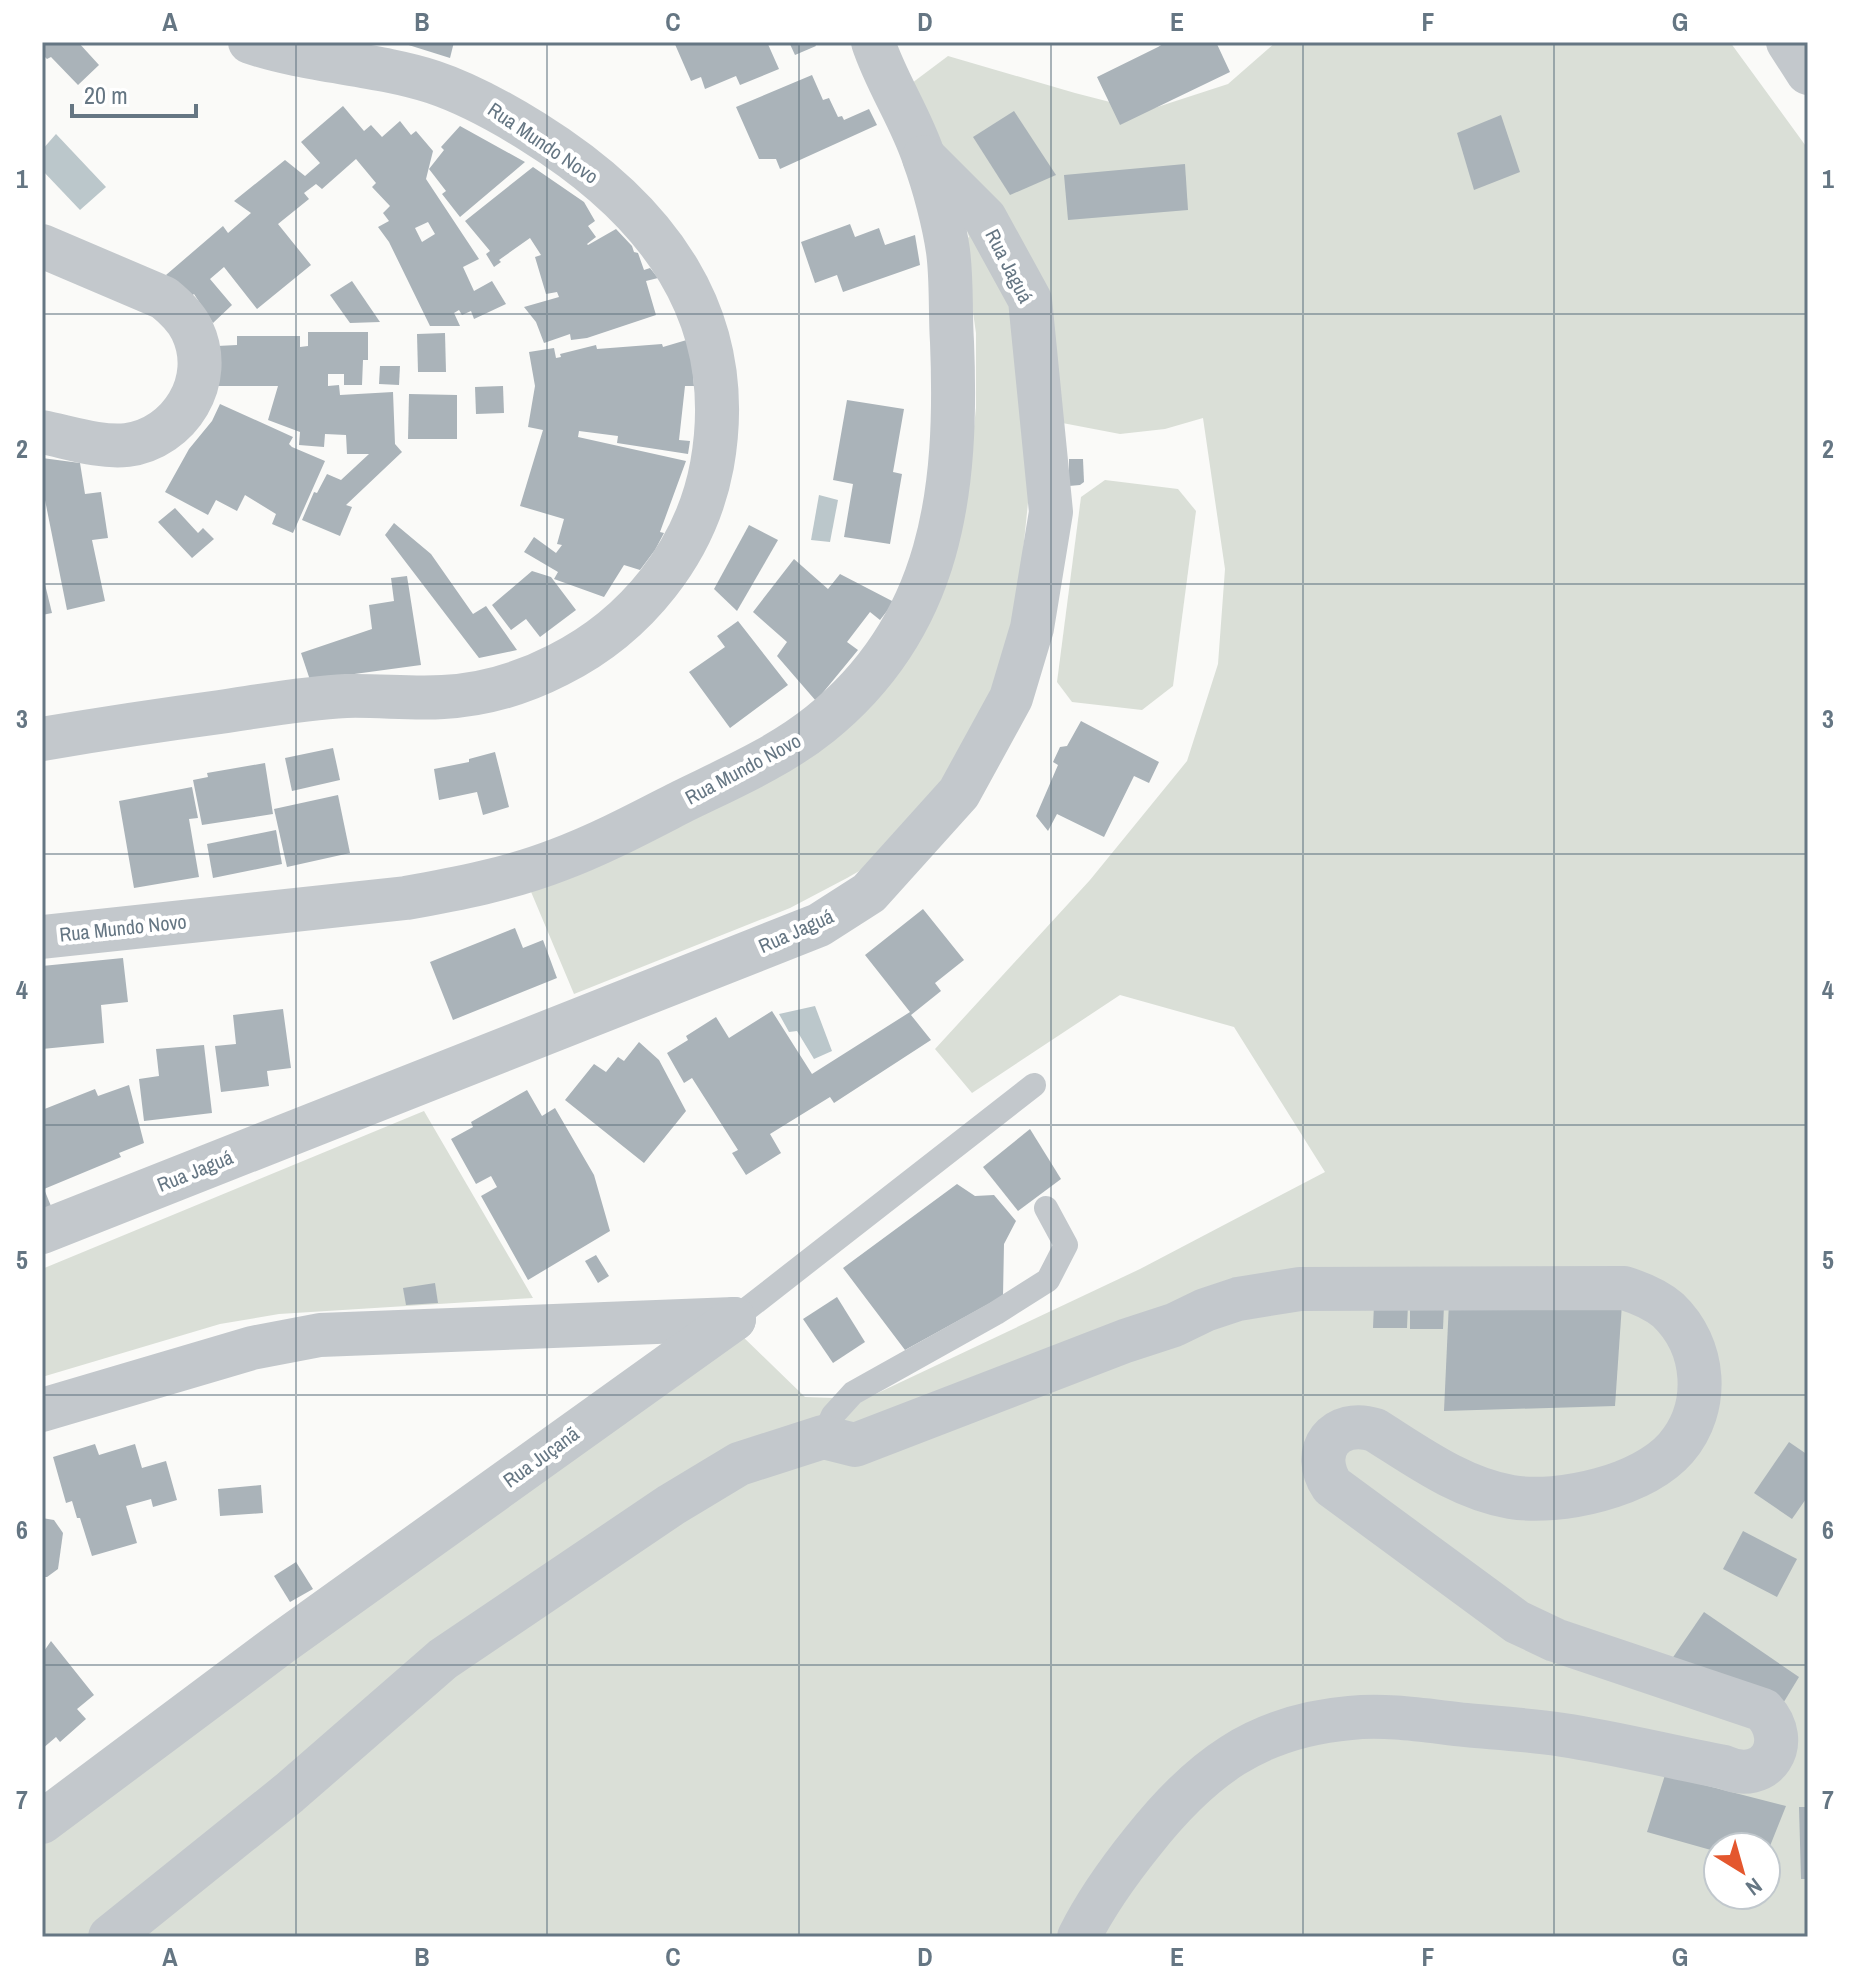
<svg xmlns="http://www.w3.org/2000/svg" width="1850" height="1979" font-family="'Archivo Narrow',sans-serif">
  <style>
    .green { fill: #dadfd7; fill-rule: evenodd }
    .water { fill: #bbc7cb }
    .building { fill: #aab3b9; fill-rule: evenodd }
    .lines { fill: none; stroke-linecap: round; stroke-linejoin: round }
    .service { stroke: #c3c8cc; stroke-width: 24 }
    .minor { stroke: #c3c8cc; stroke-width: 44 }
    .grid { fill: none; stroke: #657683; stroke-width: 2; stroke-opacity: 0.55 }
    .labels { text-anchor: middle; stroke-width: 8; stroke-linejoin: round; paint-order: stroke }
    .street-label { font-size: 20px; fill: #657683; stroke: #fff }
    .neatline { fill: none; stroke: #657683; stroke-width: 3 }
    .grid-label { font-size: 26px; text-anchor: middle; font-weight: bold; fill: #657683 }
  </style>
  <rect width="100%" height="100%" fill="#fafaf8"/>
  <g class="green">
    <path d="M1276 42H1730L1808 149V1937H42V1828L738 1332 805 1397 865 1399 1140 1269 1325 1172 1234 1027 1120 995 972 1093 935 1049 1090 880 1187 761 1218 664 1225 569 1203 418 1165 429 1120 434 1031 417 1030 483 1016 620 965 764 868 866 847 878 790 908 574 994 529 887 812 753 969 473 976 408V333L963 242 969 237 942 156 912 83 948 56 1075 93 1145 111 1228 84ZM1718 1847H1766V1895H1718Z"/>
    <polygon points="1105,480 1178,489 1196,511 1173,686 1142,710 1072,702 1057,682 1081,497"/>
    <polygon points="424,1111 533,1298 279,1314 220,1324 42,1377 42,1269"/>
  </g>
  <g class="water">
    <polygon points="56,134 106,187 80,210 42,170 42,150"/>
    <polygon points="819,495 838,500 830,542 811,540"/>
    <polygon points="815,1006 832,1051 814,1059 797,1031 789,1032 779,1014"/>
  </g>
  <g class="building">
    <polygon points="42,42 78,42 99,65 78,85 51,57 47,59 42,54"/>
    <polygon points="399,42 454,42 450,58"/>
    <polygon points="674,42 767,42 779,69 740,85 736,76 705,89 701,77 691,81"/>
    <polygon points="789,42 814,42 816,46 795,55"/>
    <polygon points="1162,42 1216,42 1230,72 1120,125 1097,77 1158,47 1163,44"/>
    <polygon points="812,75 823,100 829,98 838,117 842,116 844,120 869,109 877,125 780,169 776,159 759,159 736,107"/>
    <path d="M343 106 364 131 371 125 382 137 400 121 411 135 416 131 433 151 426 179 479 259 463 267 474 291 492 281 506 304 474 319 471 311 462 315 459 310 454 313 460 326H430L389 242 378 227 389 221 383 213 390 206 372 187 376 183 356 159 322 189 316 184 304 193 309 199 278 224 311 265 257 309 224 267 210 279 232 305 213 323 194 294 190 297 166 275 223 226 228 233 251 213 234 201 285 160 305 176 320 163 301 142ZM428 222 435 234 422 242 415 228Z"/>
    <polygon points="1014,111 1056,175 1010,195 973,137"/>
    <polygon points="1501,115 1520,172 1474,190 1457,133"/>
    <polygon points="460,126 525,162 460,217 442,194 446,191 429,169 444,150 441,147"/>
    <polygon points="1185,164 1188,210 1068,220 1064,175"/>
    <polygon points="533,167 584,202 595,221 588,226 596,237 587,244 588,245 616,229 632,246 634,252 638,253 644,270 650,268 658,278 646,281 656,315 587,338 571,340 570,334 544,343 536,322 524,307 559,297 557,292 546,294 535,257 541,255 530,238 499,260 501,262 494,267 486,254 490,251 465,221"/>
    <polygon points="850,224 855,237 879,228 885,245 915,235 920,265 843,292 837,275 815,283 801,242"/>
    <polygon points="352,281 380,322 350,323 330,295"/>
    <polygon points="308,332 368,332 368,360 363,360 362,385 344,385 344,374 328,374 328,386 339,385 340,395 393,392 395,444 402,452 346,505 352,507 340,536 302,520 314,492 317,493 327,474 341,480 369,454 347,454 346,435 325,434 324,447 299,445 300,432 268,420 278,386 218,386 217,346 237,345 237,336 300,336 300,347 308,346"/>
    <polygon points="445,333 446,372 418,372 417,334"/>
    <polygon points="690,339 694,386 685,386 679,440 690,441 688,454 617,443 618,436 579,431 578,437 686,461 660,532 664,533 655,550 640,570 624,565 604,597 554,579 558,572 524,552 534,537 556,553 562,545 557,544 564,519 520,506 543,430 528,427 535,386 529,352 554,348 556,358 561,357 560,354 596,345 597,349 662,344 663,347"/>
    <polygon points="380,366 400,366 399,385 379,384"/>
    <polygon points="503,386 504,413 476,414 475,387"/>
    <polygon points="409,394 457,395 457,439 408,439"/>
    <polygon points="847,400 904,409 893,472 902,474 890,544 844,537 853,484 833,480"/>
    <polygon points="220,404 293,437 289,444 292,447 325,461 293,533 272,524 276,514 245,495 237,511 216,500 208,515 165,492 189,449 212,421"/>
    <polygon points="42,458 80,463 85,494 101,492 108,538 92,540 105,601 67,610 42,485"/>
    <polygon points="1069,459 1083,459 1084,482 1080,485 1069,486"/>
    <polygon points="175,508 198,533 203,528 214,539 192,558 158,522"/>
    <polygon points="394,523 431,554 473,614 486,606 517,650 479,658 385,535"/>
    <polygon points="749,525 778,540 737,611 714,589"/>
    <polygon points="794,559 828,589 840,574 894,602 880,620 870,612 847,642 858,650 816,701 777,656 787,642 753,612"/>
    <polygon points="532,571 551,577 576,610 540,637 526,619 511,630 492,605"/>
    <polygon points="42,572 52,613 42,615"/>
    <polygon points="407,576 421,665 310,680 301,653 372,629 369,605 394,601 391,578"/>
    <polygon points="738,621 788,685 730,728 689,672 725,647 717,636"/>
    <polygon points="1081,721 1159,762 1149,783 1134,776 1104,837 1057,814 1048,831 1036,816 1058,765 1053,762 1060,747 1067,746"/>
    <polygon points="333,748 340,780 292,791 285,758"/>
    <polygon points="495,752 509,807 483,815 477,792 439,800 434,769 469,762 469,759"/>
    <polygon points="265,763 273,814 202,825 193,780 208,777 207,773"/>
    <polygon points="192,787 198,818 189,819 199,877 134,888 119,801"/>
    <polygon points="338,795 350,853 287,867 274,809"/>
    <polygon points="276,830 282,864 213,878 207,844"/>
    <polygon points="923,909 964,960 935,983 941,991 911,1015 931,1040 834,1103 830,1097 770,1134 781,1153 746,1175 732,1153 738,1150 692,1078 684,1083 667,1053 688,1040 686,1036 716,1017 729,1038 772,1011 812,1074 910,1012 865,955"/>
    <polygon points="515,928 523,948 543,940 557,978 453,1020 430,962"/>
    <polygon points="123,958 128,1002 101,1005 104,1043 42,1049 42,966"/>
    <polygon points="283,1009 291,1068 267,1071 269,1086 221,1092 215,1046 236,1044 233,1015"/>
    <polygon points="639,1042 659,1060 686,1111 644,1163 565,1100 594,1064 606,1072 618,1057 624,1061"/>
    <polygon points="204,1045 212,1113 144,1121 139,1079 159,1076 156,1049"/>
    <polygon points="129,1085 144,1143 119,1153 121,1157 44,1189 53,1211 42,1216 42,1110 95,1089 98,1096"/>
    <polygon points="527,1090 542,1116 555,1108 594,1175 610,1231 528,1280 481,1196 497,1187 491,1176 476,1184 451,1139 473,1127 471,1122"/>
    <polygon points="1030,1129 1061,1179 1018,1211 983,1167"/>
    <polygon points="957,1184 975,1196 994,1195 1016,1221 1004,1244 1003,1296 905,1350 843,1268"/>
    <polygon points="596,1255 609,1276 598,1283 585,1261"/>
    <polygon points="435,1283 438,1303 406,1305 403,1288"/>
    <polygon points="837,1297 865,1342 833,1363 803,1319"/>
    <polygon points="1449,1302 1622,1304 1615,1406 1444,1411"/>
    <polygon points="1374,1304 1408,1304 1407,1328 1373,1328"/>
    <polygon points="1410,1304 1444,1305 1443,1329 1410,1329"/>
    <polygon points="1789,1442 1808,1455 1808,1496 1792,1519 1754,1493"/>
    <polygon points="95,1444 99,1455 135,1444 142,1468 166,1461 177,1500 153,1507 151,1499 126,1506 137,1543 92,1556 80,1518 77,1518 72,1501 66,1503 53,1457"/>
    <polygon points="261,1485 263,1513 220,1516 218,1489"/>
    <polygon points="42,1518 54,1520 63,1533 58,1569 47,1577 42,1577"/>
    <polygon points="1743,1531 1797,1559 1777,1597 1723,1569"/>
    <polygon points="296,1562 313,1589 290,1602 274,1576"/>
    <polygon points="1704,1612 1799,1677 1779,1710 1667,1666"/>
    <polygon points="51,1641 94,1695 77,1709 86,1719 60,1742 56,1737 42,1749 42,1654"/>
    <polygon points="1665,1775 1786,1806 1766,1856 1766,1847 1718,1847 1718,1852 1647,1832"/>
    <polygon points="1799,1807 1808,1807 1808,1879 1801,1879"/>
  </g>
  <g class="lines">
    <g class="service">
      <polyline points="734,1319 1034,1085"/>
      <polyline points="823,1437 833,1415 853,1393 996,1313 1048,1280 1066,1245 1046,1208"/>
    </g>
    <g class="minor">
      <polyline points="1788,42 1808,73"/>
      <path d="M42 246 164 298C175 307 186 317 192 330 216 380 180 438 127 445 100 448 68 437 42 432"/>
      <path d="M42 739C101 729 160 720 220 712 261 706 304 698 346 696 378 695 411 699 443 697 483 695 523 683 558 665 636 626 696 552 712 465 739 314 655 208 533 132 501 112 469 94 433 82 374 63 309 62 250 42"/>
      <path d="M42 937 406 898C457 889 509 879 558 860 601 844 642 822 683 801 730 778 779 757 820 724 943 625 958 490 952 342 950 312 952 281 948 251 944 223 934 185 924 158 911 118 886 82 873 42"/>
      <polyline points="42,1232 819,925 869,893 959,793 1011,698 1032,628 1051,512 1030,300 985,218 924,157"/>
      <polyline points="42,1410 252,1348 320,1335 734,1319"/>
      <polyline points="42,1822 280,1644 734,1319"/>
      <path d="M110 1937 289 1793 443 1659 671 1505 739 1464 823 1437 855 1445 1125 1341 1174 1325 1205 1310 1238 1299 1300 1289 1624 1288C1640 1293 1655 1299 1668 1310 1706 1346 1711 1407 1676 1448 1643 1486 1560 1505 1511 1497 1460 1488 1418 1457 1375 1430 1335 1417 1309 1451 1332 1486L1517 1622 1555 1640 1763 1710C1794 1743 1766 1786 1724 1767 1670 1757 1617 1743 1563 1735 1531 1730 1498 1728 1466 1725 1428 1721 1388 1714 1350 1718 1256 1726 1200 1769 1143 1841 1118 1872 1097 1901 1079 1937"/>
    </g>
  </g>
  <path class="grid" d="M296 42V1937M547 42V1937M799 42V1937M1051 42V1937M1303 42V1937M1554 42V1937M42 314H1808M42 584H1808M42 854H1808M42 1125H1808M42 1395H1808M42 1665H1808"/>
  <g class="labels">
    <g class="street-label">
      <text transform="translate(543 143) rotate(34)" y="7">Rua Mundo Novo</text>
      <text transform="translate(1009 266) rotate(63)" y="7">Rua Jaguá</text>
      <text transform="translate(743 769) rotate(-28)" y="7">Rua Mundo Novo</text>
      <text transform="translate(123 928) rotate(-6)" y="7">Rua Mundo Novo</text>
      <text transform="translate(796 931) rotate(-24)" y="7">Rua Jaguá</text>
      <text transform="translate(195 1171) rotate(-22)" y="7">Rua Jaguá</text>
      <text transform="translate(541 1457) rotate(-36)" y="7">Rua Juçanã</text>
    </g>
  </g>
  <rect width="1850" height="1979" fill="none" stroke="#ffffff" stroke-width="88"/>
  <g transform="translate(1742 1871) rotate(143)"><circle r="38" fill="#ffffff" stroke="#c1c8cd" stroke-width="2"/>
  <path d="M0-6L14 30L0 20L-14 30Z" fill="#e4572e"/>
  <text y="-12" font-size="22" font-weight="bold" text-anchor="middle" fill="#657683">N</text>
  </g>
  <path d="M72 104v12h124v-12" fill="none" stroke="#657683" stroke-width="4"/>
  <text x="84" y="104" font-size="24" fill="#657683" stroke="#ffffff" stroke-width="6" paint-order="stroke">20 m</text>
  <rect x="44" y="44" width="1762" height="1891" class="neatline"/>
  <g class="grid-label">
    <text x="170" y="31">A</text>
    <text x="422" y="31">B</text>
    <text x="673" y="31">C</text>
    <text x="925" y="31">D</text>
    <text x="1177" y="31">E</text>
    <text x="1428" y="31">F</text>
    <text x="1680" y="31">G</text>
    <text x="22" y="188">1</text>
    <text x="1828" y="188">1</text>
    <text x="22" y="458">2</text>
    <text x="1828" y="458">2</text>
    <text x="22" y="728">3</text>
    <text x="1828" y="728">3</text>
    <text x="22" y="999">4</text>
    <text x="1828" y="999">4</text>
    <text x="22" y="1269">5</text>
    <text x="1828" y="1269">5</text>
    <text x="22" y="1539">6</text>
    <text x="1828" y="1539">6</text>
    <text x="22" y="1809">7</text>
    <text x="1828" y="1809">7</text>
    <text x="170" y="1966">A</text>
    <text x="422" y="1966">B</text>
    <text x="673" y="1966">C</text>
    <text x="925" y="1966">D</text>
    <text x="1177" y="1966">E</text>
    <text x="1428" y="1966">F</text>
    <text x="1680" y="1966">G</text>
  </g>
</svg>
